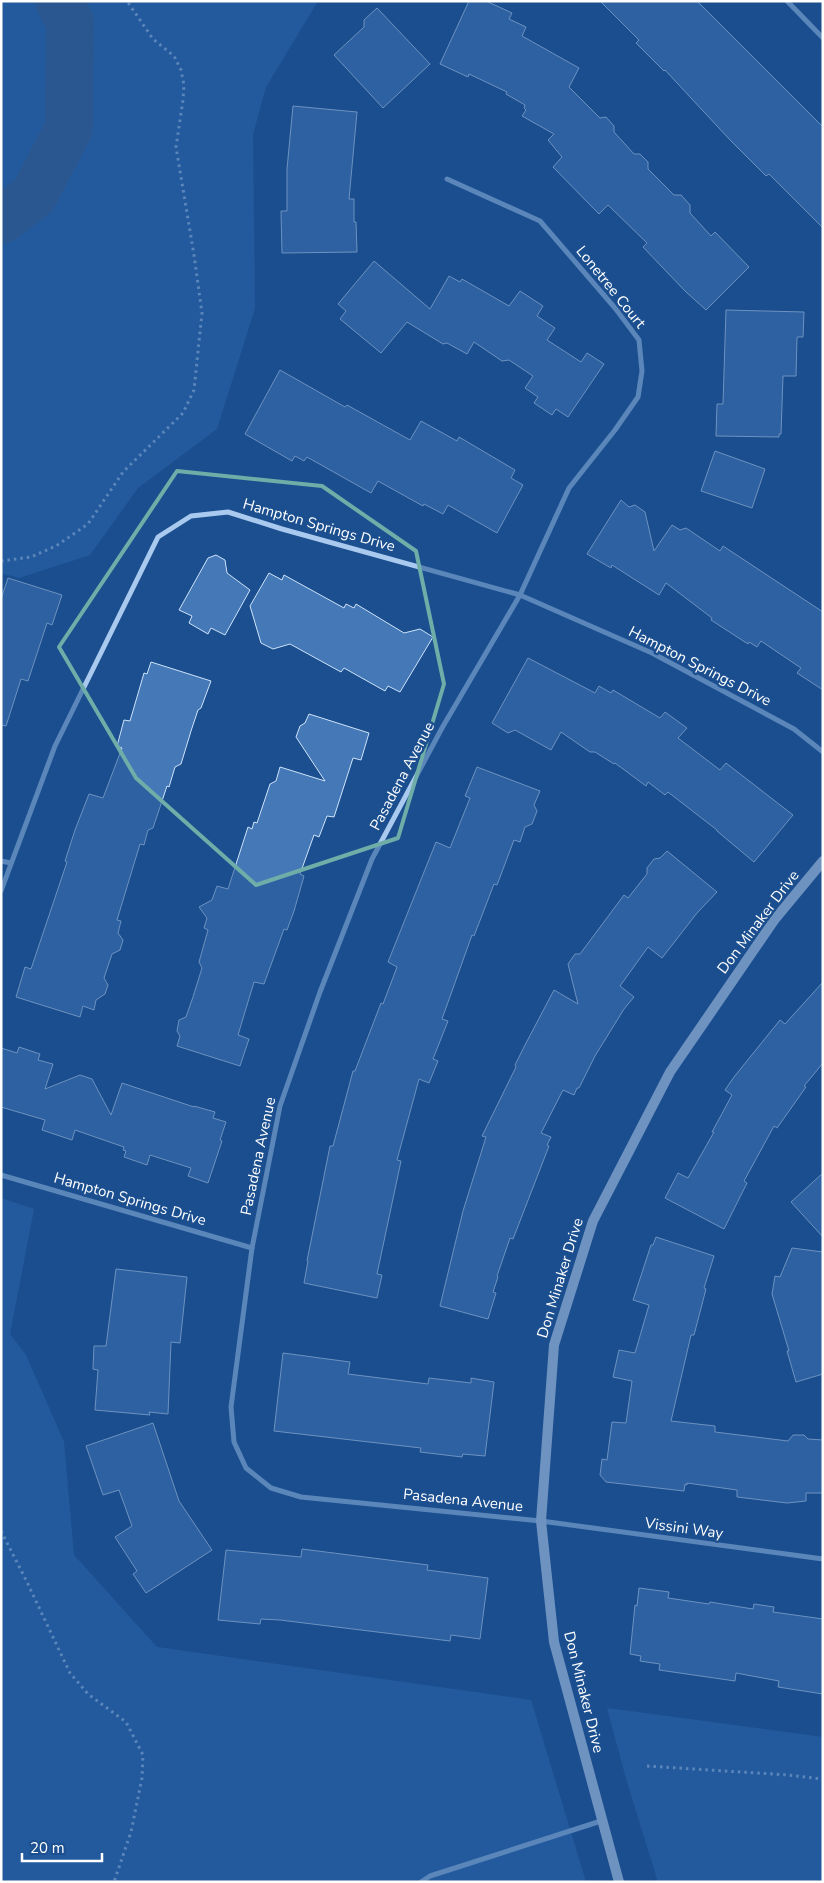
<svg xmlns="http://www.w3.org/2000/svg" width="824" height="1883" font-family="'Nunito Sans',sans-serif">
  <style>
    .green { fill: #2e69ad }
    .lines { fill: none; stroke-linecap: round; stroke-linejoin: round }
    .river { stroke: #3c6290; stroke-width: 48 }
    .building { fill: #4478b7; stroke: #cfe3fa }
    .path { stroke: #a9c9ee; stroke-width: 3; stroke-dasharray: 2.5 4; stroke-linecap: butt }
    .street { stroke: #a9c9ee; stroke-width: 5 }
    .secondary { stroke: #d6e6fa; stroke-width: 10 }
    .marked { fill: none; stroke: #6fada8; stroke-width: 4; stroke-linejoin: round }
    .labels { text-anchor: middle; stroke-width: 5; stroke-linejoin: round; paint-order: stroke }
    .street-label { font-size: 15px; fill: #fff; stroke: #1b4f8f }
  </style>
  <rect width="100%" height="100%" fill="#1b4f8f"/>
  <g class="green">
    <polygon points="1,1 318,1 266,87 253,134 255,308 217,429 138,488 90,555 19,578 1,573"/>
    <polygon points="1,1198 34,1209 10,1334 26,1355 64,1442 74,1555 157,1647 531,1700 586,1882 1,1882"/>
    <polygon points="607,1708 823,1737 823,1882 658,1882 627,1782"/>
  </g>
  <g class="lines">
    <polyline class="river" points="1,220 34,195 69,128 70,22 59,1"/>
  </g>
  <g class="building">
    <polygon points="469,1 486,1 512,13 509,19 526,27 522,36 579,68 569,87 600,118 606,117 614,126 614,132 634,154 640,154 648,162 648,169 674,195 681,195 690,205 690,213 711,236 715,232 749,267 706,310 685,291 643,247 647,243 608,205 599,214 553,167 562,157 548,140 554,134 522,116 526,110 524,108 525,105 506,94 507,92 469,74 468,77 440,64"/>
    <polygon points="600,1 697,1 823,127 823,228 769,174 766,176 731,141 665,70 664,71 636,43 639,40"/>
    <polygon points="377,8 430,64 383,108 334,55 364,27 364,20"/>
    <polygon points="293,106 357,112 349,199 354,199 354,222 356,222 357,252 282,253 281,211 287,211 287,169"/>
    <polygon points="374,261 430,309 449,276 460,282 462,279 509,306 520,291 543,306 537,316 555,328 547,340 581,362 587,353 604,364 568,417 556,409 552,415 534,403 538,397 525,388 533,376 509,360 502,361 474,342 467,354 447,343 443,344 407,322 381,353 340,319 346,311 338,304"/>
    <polygon points="726,310 804,312 803,337 797,337 796,376 783,376 781,434 779,434 779,437 716,436 717,404 723,404"/>
    <polygon points="280,370 345,407 347,405 410,440 421,421 457,441 459,437 515,470 511,478 523,485 497,533 448,505 443,514 424,504 423,506 378,481 371,493 307,457 304,461 295,456 292,461 245,434"/>
    <polygon points="715,451 765,469 752,508 701,491"/>
    <polygon points="621,500 629,507 635,505 645,512 654,551 672,525 680,530 686,528 720,551 723,546 823,612 823,690 797,673 801,668 761,641 757,647 749,642 748,644 711,620 712,618 666,583 659,595 612,565 611,568 587,554"/>
    <polygon points="216,555 225,560 227,573 250,590 225,635 211,628 208,634 189,623 192,616 179,610 208,558"/>
    <polygon points="269,573 282,580 284,575 344,608 346,604 354,608 356,604 404,633 420,629 433,637 400,692 388,686 385,691 344,668 341,672 290,644 273,649 261,643 250,606"/>
    <polygon points="8,578 62,595 52,625 47,623 28,681 21,679 6,726 1,725 1,599"/>
    <polygon points="528,658 595,693 599,686 611,693 613,690 660,718 665,712 687,728 678,738 720,770 726,763 793,815 754,862 717,831 717,830 668,792 665,795 648,782 646,786 615,763 614,764 595,752 590,752 561,732 551,750 515,730 508,733 492,723"/>
    <polygon points="151,662 211,681 201,708 198,710 191,731 181,764 175,767 169,787 167,786 153,828 148,830 144,845 140,844 117,920 121,921 118,933 123,940 120,950 112,954 104,978 108,985 105,994 96,1000 94,1010 83,1006 80,1017 16,997 25,967 31,969 67,862 65,861 75,830 89,794 103,798 122,748 117,746 124,720 130,721 144,673 147,674"/>
    <polygon points="309,714 369,733 361,760 353,758 334,817 327,816 319,837 314,835 300,874 304,876 294,911 287,930 284,929 264,984 254,982 238,1035 249,1039 240,1066 177,1046 180,1036 177,1031 179,1020 186,1017 193,997 202,968 199,962 208,930 204,928 207,918 199,907 212,900 217,886 228,889 248,827 252,829 254,822 257,823 270,784 276,781 280,767 325,781 296,737 300,726 305,723"/>
    <polygon points="477,767 540,791 534,805 537,811 532,824 525,827 520,842 514,840 497,885 494,884 474,936 472,935 442,1019 448,1021 433,1059 438,1061 429,1083 419,1079 397,1160 401,1161 377,1274 382,1275 377,1298 304,1283 308,1261 307,1261 330,1146 333,1146 353,1071 355,1071 381,1003 383,1004 397,967 388,962 436,842 450,848 470,798 465,796"/>
    <polygon points="667,851 717,892 697,913 662,958 648,947 620,986 634,997 624,1009 595,1056 579,1088 577,1088 574,1095 563,1090 541,1133 551,1137 547,1145 549,1146 513,1239 510,1238 497,1276 498,1277 493,1292 496,1293 488,1319 440,1306 463,1211 486,1137 482,1136 516,1067 515,1065 525,1045 554,990 578,1004 568,964 575,954 580,954 624,895 628,898 647,874 647,868 654,859 660,858"/>
    <polygon points="823,982 823,1063 804,1086 806,1087 777,1128 774,1126 744,1181 747,1183 724,1229 665,1198 678,1173 688,1178 714,1132 712,1132 732,1095 725,1090 734,1077 780,1020 785,1024"/>
    <polygon points="19,1047 40,1054 38,1060 53,1064 45,1089 80,1075 92,1079 111,1115 122,1083 194,1107 194,1106 215,1112 213,1118 226,1122 220,1140 222,1141 208,1183 188,1176 191,1168 150,1155 147,1165 124,1157 126,1151 123,1150 124,1147 75,1130 72,1140 42,1130 45,1120 1,1107 1,1048 17,1053"/>
    <polygon points="823,1173 823,1237 791,1202"/>
    <polygon points="656,1237 714,1256 704,1288 706,1289 694,1335 691,1335 671,1421 715,1426 715,1432 788,1441 793,1435 804,1435 808,1439 823,1440 823,1493 806,1493 806,1501 787,1503 737,1497 737,1490 687,1483 687,1485 685,1484 684,1491 606,1482 600,1475 602,1459 607,1460 612,1422 626,1423 632,1381 613,1377 619,1350 635,1353 649,1305 633,1300 651,1245 653,1245"/>
    <polygon points="792,1248 823,1252 823,1374 796,1382 787,1351 789,1351 772,1294 775,1276 780,1277"/>
    <polygon points="116,1269 187,1277 180,1343 171,1342 168,1414 149,1412 150,1415 95,1410 98,1370 93,1369 94,1346 106,1346"/>
    <polygon points="283,1353 350,1362 348,1374 428,1384 429,1378 471,1383 471,1378 494,1382 485,1456 463,1454 462,1457 420,1452 421,1448 274,1431"/>
    <polygon points="153,1423 179,1501 212,1550 146,1593 133,1574 137,1571 115,1537 132,1526 119,1490 103,1495 86,1446"/>
    <polygon points="302,1549 428,1565 427,1570 488,1578 480,1639 451,1635 450,1641 280,1620 261,1619 260,1624 218,1620 226,1550 301,1557"/>
    <polygon points="639,1588 669,1592 668,1598 709,1604 710,1602 753,1609 754,1604 774,1607 773,1612 823,1619 823,1694 778,1687 779,1681 736,1673 735,1681 659,1670 660,1664 640,1661 641,1656 630,1654 635,1605 637,1606"/>
  </g>
  <g class="lines">
    <g class="path">
      <polyline points="1,561 31,557 56,546 88,524 123,472 183,413 194,390 202,313 194,255 176,147 183,100 184,85 181,70 174,56 153,39 127,1"/>
      <polyline points="1,1531 26,1580 70,1673 88,1694 126,1722 143,1755 142,1778 131,1832 114,1882"/>
      <polyline points="647,1766 788,1775 823,1779"/>
    </g>
    <g class="street">
      <polyline points="787,1 823,38"/>
      <polyline points="447,179 540,221 615,308 639,340 642,371 638,397 615,430 569,488 520,595 442,728 372,859 320,992 280,1106 252,1248 231,1407 234,1442 246,1468 271,1488 301,1497 541,1521 823,1559"/>
      <polyline points="1,861 11,863"/>
      <polyline points="1,891 55,746 158,537 191,516 228,512 282,529 520,595 652,653 794,729 823,752"/>
      <polyline points="1,1175 252,1248"/>
      <polyline points="421,1882 430,1876 601,1821"/>
    </g>
    <polyline class="secondary" points="619,1882 554,1642 541,1521 554,1345 593,1221 670,1072 775,919 823,861"/>
  </g>
  <path d="M0 0H824V1883H0ZM177 471 322 486 416 551 444 684 398 838 256 885 136 778 59 647Z" fill="#1b4f8f" fill-opacity=".55" fill-rule="evenodd"/>
  <path class="marked" d="M177 471 322 486 416 551 444 684 398 838 256 885 136 778 59 647Z"/>
  <g class="labels">
    <g class="street-label">
      <text transform="translate(611 287) rotate(51)" y="5">Lonetree Court</text>
      <text transform="translate(319 525) rotate(16)" y="5">Hampton Springs Drive</text>
      <text transform="translate(700 666) rotate(27)" y="5">Hampton Springs Drive</text>
      <text transform="translate(402 776) rotate(-62)" y="5">Pasadena Avenue</text>
      <text transform="translate(758 922) rotate(-53)" y="5">Don Minaker Drive</text>
      <text transform="translate(258 1156) rotate(-78)" y="5">Pasadena Avenue</text>
      <text transform="translate(130 1199) rotate(16)" y="5">Hampton Springs Drive</text>
      <text transform="translate(560 1278) rotate(-73)" y="5">Don Minaker Drive</text>
      <text transform="translate(463 1500) rotate(6)" y="5">Pasadena Avenue</text>
      <text transform="translate(684 1528) rotate(8)" y="5">Vissini Way</text>
      <text transform="translate(584 1692) rotate(76)" y="5">Don Minaker Drive</text>
    </g>
  </g>
  <rect width="824" height="1883" fill="none" stroke="#ffffff" stroke-width="5"/>
  <path d="M22 1853v8h80v-8" fill="none" stroke="#ffffff" stroke-width="2.5"/>
  <text x="30" y="1853" font-size="15" fill="#ffffff" stroke="#1b4f8f" stroke-width="4" paint-order="stroke">20 m</text>
</svg>
